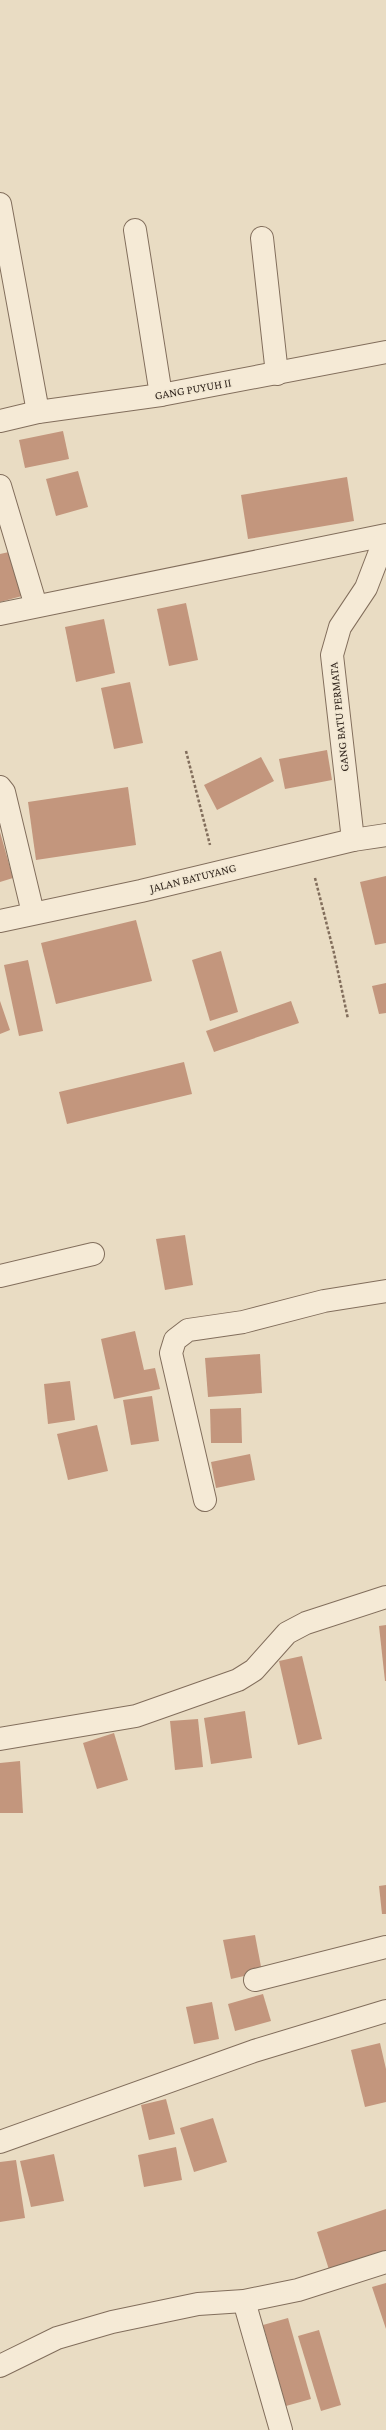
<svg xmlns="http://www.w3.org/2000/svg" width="386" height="2430" font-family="'Crimson Pro',serif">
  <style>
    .building { fill: #c3967d }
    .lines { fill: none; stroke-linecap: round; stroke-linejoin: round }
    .minor-casing { stroke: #826e5c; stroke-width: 24 }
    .tertiary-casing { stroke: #826e5c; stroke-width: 24 }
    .path { stroke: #826e5c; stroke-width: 2.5; stroke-dasharray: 3 2; stroke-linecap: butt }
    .minor { stroke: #f5ead6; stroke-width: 22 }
    .tertiary { stroke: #f5ead6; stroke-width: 22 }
    .labels { text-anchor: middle; stroke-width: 3; stroke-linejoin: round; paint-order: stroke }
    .street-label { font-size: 12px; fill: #33271f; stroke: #f1e7d2 }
  </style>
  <rect width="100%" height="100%" fill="#e9dcc3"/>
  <g class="building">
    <polygon points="63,431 69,459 25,468 19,440"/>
    <polygon points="78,471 88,507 56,516 46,479"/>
    <polygon points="347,477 354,521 248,539 241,495"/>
    <polygon points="9,552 22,596 0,602 0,554"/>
    <polygon points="186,603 198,660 169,666 157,609"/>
    <polygon points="104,619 115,673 76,682 65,627"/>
    <polygon points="130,682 143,743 114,749 101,688"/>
    <polygon points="327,750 332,780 285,789 279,759"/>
    <polygon points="261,757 274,781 217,810 204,785"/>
    <polygon points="128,787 136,845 36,860 28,802"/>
    <polygon points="0,832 13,878 0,882"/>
    <polygon points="386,876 386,943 375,945 360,882"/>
    <polygon points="136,920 152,981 56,1004 41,943"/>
    <polygon points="221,951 238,1012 210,1021 192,960"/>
    <polygon points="28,960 43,1031 19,1036 4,965"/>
    <polygon points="386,983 386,1013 379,1014 372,986"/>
    <polygon points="0,1001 10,1030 0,1034"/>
    <polygon points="291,1001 299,1023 214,1052 206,1031"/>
    <polygon points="184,1062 192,1094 67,1124 59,1092"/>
    <polygon points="185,1235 193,1285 165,1290 156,1239"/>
    <polygon points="135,1331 144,1370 155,1368 160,1389 114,1399 101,1339"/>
    <polygon points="260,1354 262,1393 208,1397 205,1358"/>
    <polygon points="70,1381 75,1420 48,1424 44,1384"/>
    <polygon points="152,1396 159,1441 131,1445 123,1400"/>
    <polygon points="241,1408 242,1443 211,1443 210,1409"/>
    <polygon points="97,1425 108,1471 68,1480 57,1434"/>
    <polygon points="250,1454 255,1480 216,1488 211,1462"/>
    <polygon points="386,1625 386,1681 385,1681 379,1626"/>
    <polygon points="302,1656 322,1739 298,1745 279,1661"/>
    <polygon points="245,1711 252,1758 211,1764 204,1718"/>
    <polygon points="198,1719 203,1767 175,1770 170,1721"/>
    <polygon points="114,1733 128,1780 97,1789 83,1743"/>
    <polygon points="20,1761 23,1813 0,1813 0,1763"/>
    <polygon points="386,1885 386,1914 382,1914 379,1886"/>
    <polygon points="255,1935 262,1972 231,1979 223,1940"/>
    <polygon points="263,1994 271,2021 235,2031 228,2004"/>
    <polygon points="212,2002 219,2039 194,2044 186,2007"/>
    <polygon points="380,2043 386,2069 386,2102 365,2107 351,2050"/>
    <polygon points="166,2099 175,2134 149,2140 141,2105"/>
    <polygon points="213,2118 227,2162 194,2172 180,2128"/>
    <polygon points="176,2147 182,2180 144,2187 138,2155"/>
    <polygon points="54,2154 64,2201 31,2207 20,2161"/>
    <polygon points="16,2160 25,2218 0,2222 0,2162"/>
    <polygon points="386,2209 386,2258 331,2276 317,2232"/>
    <polygon points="386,2283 386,2329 372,2287"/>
    <polygon points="288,2318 311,2399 286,2406 263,2325"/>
    <polygon points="319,2330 341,2405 321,2411 298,2336"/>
  </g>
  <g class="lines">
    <defs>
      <g id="minor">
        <polyline points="0,204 38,412"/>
        <polyline points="135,230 161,395"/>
        <polyline points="262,238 277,374"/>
        <polyline points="0,421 38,412 161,395 386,352"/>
        <polyline points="0,486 36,606"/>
        <polyline points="0,614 386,535"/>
        <polyline points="0,787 4,792 33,913"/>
        <polyline points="353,840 332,655 340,627 366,588 386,536"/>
        <polyline points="0,1276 93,1254"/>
        <polyline points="205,1500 171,1353 175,1340 188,1330 243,1322 324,1301 386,1291"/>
        <polyline points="0,1739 136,1716 238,1680 254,1670 287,1633 306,1623 386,1597"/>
        <polyline points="255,1980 386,1947"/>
        <polyline points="0,2142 254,2051 386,2011"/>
        <polyline points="244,2301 281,2430"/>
        <polyline points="0,2366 57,2338 112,2322 198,2304 244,2301 298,2290 386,2262"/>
      </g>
      <polyline id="tertiary" points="0,921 141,891 353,840 386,835"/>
    </defs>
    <use href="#minor" class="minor-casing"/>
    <use href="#tertiary" class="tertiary-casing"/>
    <g class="path">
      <polyline points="186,751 210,845"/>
      <polyline points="315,878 334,953 348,1019"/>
    </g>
    <use href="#minor" class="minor"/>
    <use href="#tertiary" class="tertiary"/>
  </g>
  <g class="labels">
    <g class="street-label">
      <text transform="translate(193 389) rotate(-10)" y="4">GANG PUYUH II</text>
      <text transform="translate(339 717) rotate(-96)" y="4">GANG BATU PERMATA</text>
      <text transform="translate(193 878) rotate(-14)" y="4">JALAN BATUYANG</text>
    </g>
  </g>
</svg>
